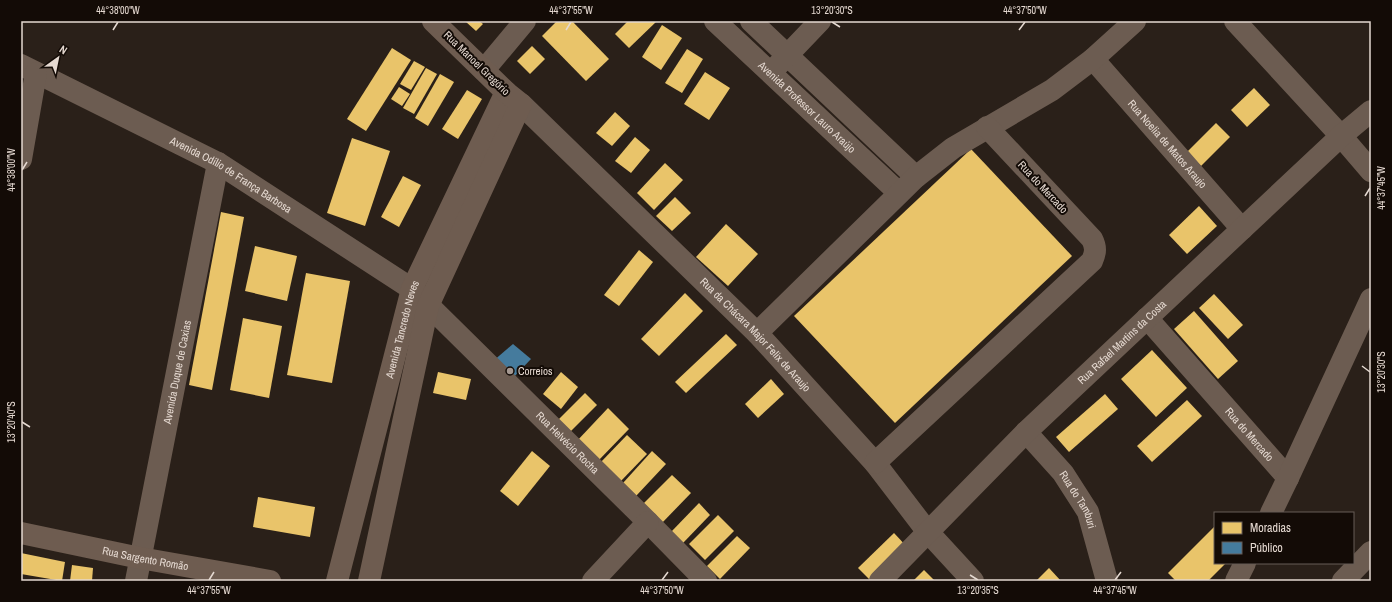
<svg xmlns="http://www.w3.org/2000/svg" width="1392" height="602" font-family="'Archivo Narrow',sans-serif">
  <style>
    .homes { fill: #e9c46a }
    .public { fill: #457b9d }
    .lines { fill: none; stroke-linecap: round; stroke-linejoin: round }
    .minor { stroke: #6c5c51; stroke-width: 22 }
    .major { stroke: #6e5c50; stroke-width: 22 }
    .ticks { fill: none; stroke: #e5d9d1; stroke-width: 1.5 }
    .poi-dot { fill: #a49891; stroke: #130b06; stroke-width: 1.5 }
    .labels { text-anchor: middle; stroke-width: 4; stroke-linejoin: round; paint-order: stroke }
    .street-label { font-size: 11px; fill: #e5d9d1; stroke: #130b06 }
    .poi-label { font-size: 11px; fill: #e5d9d1; stroke: #130b06; text-anchor: start }
    .neatline { fill: none; stroke: #e5d9d1; stroke-width: 1.5 }
    .ticks-label { font-size: 10px; text-anchor: middle; fill: #e5d9d1 }
  </style>
  <rect width="100%" height="100%" fill="#2a2019"/>
  <g class="homes">
    <polygon points="465,21 479,21 483,24 476,31"/>
    <polygon points="557,21 572,21 609,59 586,81 542,36"/>
    <polygon points="628,21 657,21 629,48 615,34"/>
    <polygon points="662,25 682,38 661,70 642,57"/>
    <polygon points="532,46 545,59 530,74 517,61"/>
    <polygon points="392,48 411,60 366,131 347,119"/>
    <polygon points="687,49 703,59 682,93 665,83"/>
    <polygon points="414,61 425,67 411,90 400,84"/>
    <polygon points="426,68 437,74 414,114 403,108"/>
    <polygon points="705,72 730,88 709,120 684,104"/>
    <polygon points="440,74 454,82 428,126 415,118"/>
    <polygon points="399,87 410,94 402,106 391,99"/>
    <polygon points="1254,88 1270,105 1247,127 1231,110"/>
    <polygon points="467,90 482,99 458,139 442,129"/>
    <polygon points="615,112 630,126 612,146 596,133"/>
    <polygon points="1216,123 1230,137 1201,166 1187,152"/>
    <polygon points="635,137 650,150 631,173 615,161"/>
    <polygon points="352,138 390,151 365,226 327,213"/>
    <polygon points="971,149 1072,256 895,423 794,316"/>
    <polygon points="665,163 683,180 654,210 637,193"/>
    <polygon points="403,176 421,185 399,227 381,217"/>
    <polygon points="675,197 691,213 672,231 656,216"/>
    <polygon points="1199,206 1217,226 1187,254 1169,235"/>
    <polygon points="221,212 244,217 212,390 189,385"/>
    <polygon points="726,224 758,254 728,286 696,257"/>
    <polygon points="255,246 297,256 287,301 245,291"/>
    <polygon points="639,250 653,262 619,306 604,295"/>
    <polygon points="306,273 350,281 332,383 287,375"/>
    <polygon points="685,293 703,311 659,356 641,339"/>
    <polygon points="1214,294 1243,325 1228,339 1199,308"/>
    <polygon points="1194,311 1238,361 1218,379 1174,329"/>
    <polygon points="243,318 282,326 269,398 230,390"/>
    <polygon points="726,334 737,345 686,393 675,382"/>
    <polygon points="1152,350 1187,388 1156,417 1121,379"/>
    <polygon points="438,372 471,379 466,400 433,393"/>
    <polygon points="561,372 578,387 561,409 543,394"/>
    <polygon points="771,379 784,394 758,418 745,404"/>
    <polygon points="585,393 597,405 568,434 556,422"/>
    <polygon points="1105,394 1118,409 1069,452 1056,437"/>
    <polygon points="1187,400 1202,416 1152,462 1137,446"/>
    <polygon points="608,408 629,429 597,462 576,442"/>
    <polygon points="627,435 647,454 620,482 600,463"/>
    <polygon points="532,451 550,466 518,506 500,491"/>
    <polygon points="652,451 666,464 636,496 623,483"/>
    <polygon points="672,475 691,493 661,524 642,505"/>
    <polygon points="258,497 315,507 310,537 253,527"/>
    <polygon points="699,503 710,515 683,543 671,532"/>
    <polygon points="718,515 734,531 705,560 689,544"/>
    <polygon points="1215,526 1215,563 1226,563 1208,581 1176,581 1168,573"/>
    <polygon points="894,533 908,548 871,581 858,568"/>
    <polygon points="737,536 750,548 720,579 707,566"/>
    <polygon points="21,553 65,562 62,581 21,574"/>
    <polygon points="72,565 93,568 92,581 70,581"/>
    <polygon points="1049,568 1061,581 1036,581"/>
    <polygon points="924,570 935,581 913,581"/>
  </g>
  <polygon class="public" points="513,344 531,359 510,381 492,362"/>
  <g class="lines">
    <g class="minor">
      <path id="s1" d="M715 21 899 193"/>
      <polyline points="751,21 916,177"/>
      <polyline points="1235,21 1341,136 1371,171"/>
      <path id="s2" d="M1093 59 1242 229"/>
      <path id="s3" d="M21 65 218 163 412 289 648 522 706 581"/>
      <polyline points="778,65 820,21"/>
      <polyline points="484,70 525,21"/>
      <path id="s4" d="M521 104 757 333 875 463 927 531 973 581"/>
      <polyline points="21,159 36,73"/>
      <path id="s5" d="M1147 318 1288 478"/>
      <polyline points="757,333 916,177 953,148 1052,90 1093,59 1135,21"/>
      <path id="s6" d="M1026 432 1063 473 1088 512 1107 581"/>
      <path d="M875 463 1092 261C1096 252 1096 247 1092 239L987 127"/>
      <polyline points="1271,513 1288,478 1371,299"/>
      <path id="s7" d="M136 581 218 163"/>
      <polyline points="593,581 648,522"/>
      <path id="s8" d="M880 581 1026 432 1242 229 1341 136 1371 111"/>
      <polyline points="1236,581 1245,563"/>
      <polyline points="1343,581 1371,552"/>
    </g>
    <g class="major">
      <path id="s9" d="M21 533 140 558 270 581"/>
      <path id="s10" d="M337 581 412 289 506 92"/>
      <polyline points="369,581 428,306 521,104 506,92 433,21"/>
    </g>
  </g>
  <path class="ticks" d="M832 22 840 27M113 30 118 22M566 30 571 22M1019 30 1025 22M22 170 27 162M1365 196 1370 188M1362 366 1370 372M22 422 30 427M970 575 978 580M209 580 214 572M662 580 668 572M1115 580 1121 572"/>
  <circle class="poi-dot" cx="510" cy="371" r="4"/>
  <g class="labels">
    <g class="street-label">
      <text transform="translate(477 63) rotate(44)" y="4">Rua Manoel Gregório</text>
      <text dy="4" stroke="none"><textPath href="#s1" startOffset="126">Avenida Professor Lauro Araújo</textPath></text>
      <text dy="4" stroke="none"><textPath href="#s2" startOffset="113">Rua Noelia de Matos Araujo</textPath></text>
      <text dy="4" stroke="none"><textPath href="#s3" startOffset="237">Avenida Odílio de França Barbosa</textPath></text>
      <text transform="translate(1043 187) rotate(47)" y="4">Rua do Mercado</text>
      <text dy="4" stroke="none"><textPath href="#s10" startOffset="260">Avenida Tancredo Neves</textPath></text>
      <text dy="4" stroke="none"><textPath href="#s4" startOffset="329">Rua da Chácara Major Felix de Araujo</textPath></text>
      <text dy="4" stroke="none"><textPath href="#s8" startOffset="340">Rua Rafael Martins da Costa</textPath></text>
      <text dy="4" stroke="none"><textPath href="#s7" startOffset="213">Avenida Duque de Caxias</textPath></text>
      <text dy="4" stroke="none"><textPath href="#s5" startOffset="155">Rua do Mercado</textPath></text>
      <text dy="4" stroke="none"><textPath href="#s3" startOffset="670">Rua Helvécio Rocha</textPath></text>
      <text dy="4" stroke="none"><textPath href="#s6" startOffset="86">Rua do Tamburi</textPath></text>
      <text dy="4" stroke="none"><textPath href="#s9" startOffset="127">Rua Sargento Romão</textPath></text>
    </g>
    <g class="poi-label">
      <text x="518" y="375">Correios</text>
    </g>
  </g>
  <rect width="1392" height="602" fill="none" stroke="#130b06" stroke-width="44"/>
  <rect x="1214" y="512" width="140" height="52" fill="#130b06" stroke="#675d57"/>
  <rect x="1222" y="522" width="20" height="12" fill="#e9c46a" stroke="#675d57"/>
  <text x="1250" y="532" font-size="12" fill="#e5d9d1">Moradias</text>
  <rect x="1222" y="542" width="20" height="12" fill="#457b9d" stroke="#675d57"/>
  <text x="1250" y="552" font-size="12" fill="#e5d9d1">Público</text>
  <g transform="translate(58 58) rotate(33)" stroke="#130b06" stroke-width="3" paint-order="stroke">
  <path d="M0-3L7 15L0 10L-7 15Z" fill="#e5d9d1"/>
  <text y="-6" font-size="11" font-weight="bold" text-anchor="middle" fill="#e5d9d1">N</text>
  </g>
  <rect x="22" y="22" width="1348" height="558" class="neatline"/>
  <g class="ticks-label">
    <text x="118" y="14">44°38'00"W</text>
    <text x="571" y="14">44°37'55"W</text>
    <text x="832" y="14">13°20'30"S</text>
    <text x="1025" y="14">44°37'50"W</text>
    <text transform="translate(11 170) rotate(-90)" y="4">44°38'00"W</text>
    <text transform="translate(1381 188) rotate(-90)" y="4">44°37'45"W</text>
    <text transform="translate(1381 372) rotate(-90)" y="4">13°20'30"S</text>
    <text transform="translate(11 422) rotate(-90)" y="4">13°20'40"S</text>
    <text x="209" y="594">44°37'55"W</text>
    <text x="662" y="594">44°37'50"W</text>
    <text x="978" y="594">13°20'35"S</text>
    <text x="1115" y="594">44°37'45"W</text>
  </g>
</svg>
